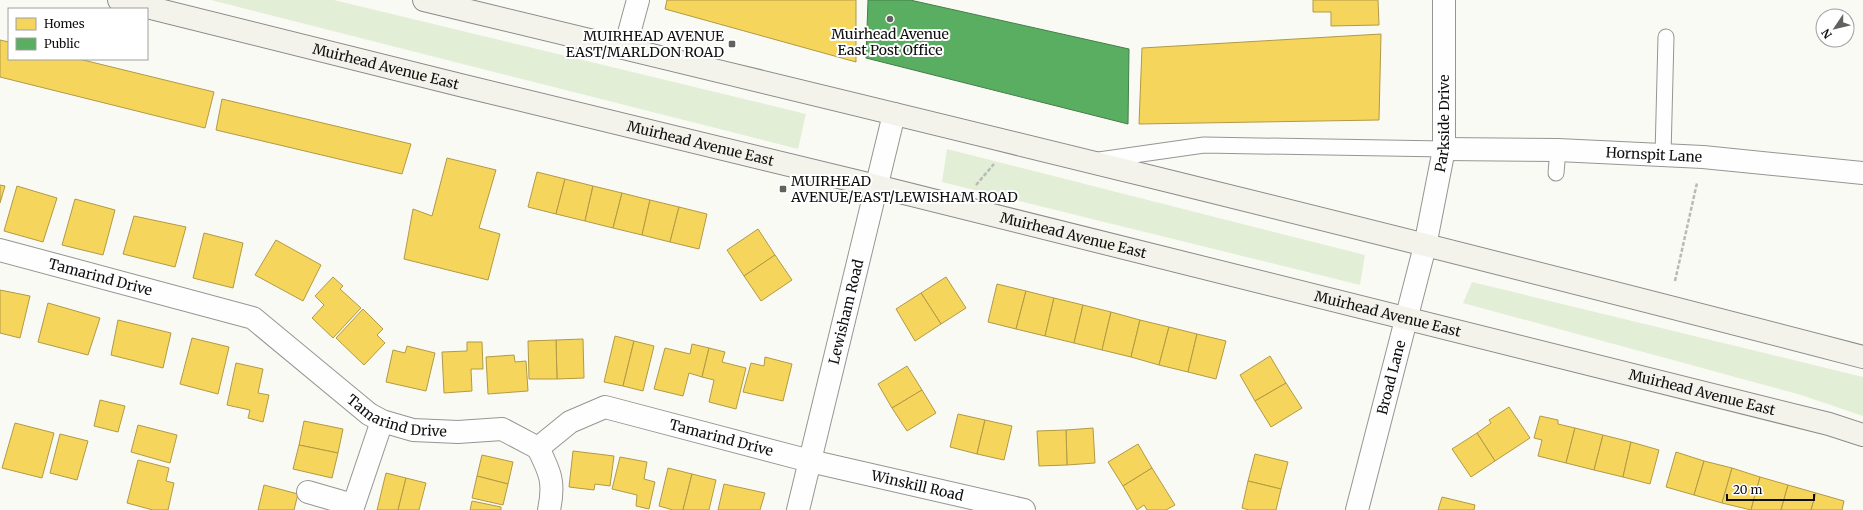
<svg xmlns="http://www.w3.org/2000/svg" width="1863" height="510" font-family="Merriweather,serif">
  <style>
    .green { fill: #e3eed7 }
    .homes { fill: #f6d55c; stroke: #b19a45 }
    .public { fill: #5aae61; stroke: #447e48 }
    .lines { fill: none; stroke-linecap: round; stroke-linejoin: round }
    .lane-casing { stroke: #959593; stroke-width: 17 }
    .street-casing { stroke: #959593; stroke-width: 24 }
    .secondary-casing { stroke: #8b8b89; stroke-width: 24 }
    .path { stroke: #b9b9b8; stroke-width: 2.5; stroke-dasharray: 4 2; stroke-linecap: butt }
    .lane { stroke: #fefefe; stroke-width: 15 }
    .street { stroke: #fefefe; stroke-width: 22 }
    .secondary { stroke: #f4f3eb; stroke-width: 22 }
    .poi-dot { fill: #616160; stroke: #fff; stroke-width: 1.5 }
    .labels { text-anchor: middle; stroke-width: 4; stroke-linejoin: round; paint-order: stroke }
    .poi-label { font-size: 14px; fill: #0f0f0f; stroke: #fff }
    .street-label { font-size: 14px; fill: #0f0f0f; stroke: #fff }
  </style>
  <rect width="100%" height="100%" fill="#fafaf5"/>
  <g class="green">
    <polygon points="211,0 334,0 806,114 798,149"/>
    <polygon points="947,149 1365,255 1360,285 942,182"/>
    <polygon points="1472,282 1863,377 1863,416 1801,395 1463,303"/>
  </g>
  <g class="homes">
    <polygon points="667,0 856,0 856,62 665,9"/>
    <polygon points="1313,0 1378,0 1379,25 1331,26 1331,12 1313,12"/>
    <polygon points="1381,34 1379,120 1139,124 1142,48"/>
    <polygon points="0,40 9,42 9,59 79,59 214,92 205,128 0,77"/>
    <polygon points="222,99 411,144 402,174 216,130"/>
    <polygon points="447,158 496,170 479,228 500,234 488,280 404,259 413,209 432,216"/>
    <polygon points="537,172 565,179 556,214 528,207"/>
    <polygon points="565,179 593,186 585,221 556,214"/>
    <polygon points="0,185 5,186 0,203"/>
    <polygon points="17,186 57,198 43,242 4,231"/>
    <polygon points="593,186 622,193 613,228 585,221"/>
    <polygon points="622,193 650,200 642,235 613,228"/>
    <polygon points="75,199 115,210 103,255 62,245"/>
    <polygon points="650,200 679,207 670,242 642,235"/>
    <polygon points="679,207 707,214 699,249 670,242"/>
    <polygon points="134,216 186,227 175,267 123,254"/>
    <polygon points="758,229 775,255 744,276 727,250"/>
    <polygon points="204,233 243,243 233,288 193,278"/>
    <polygon points="276,240 321,265 303,301 255,275"/>
    <polygon points="775,255 792,280 761,301 744,276"/>
    <polygon points="333,277 343,286 340,289 361,308 333,338 312,318 324,305 315,296"/>
    <polygon points="946,277 966,308 941,324 921,293"/>
    <polygon points="997,284 1026,291 1016,329 988,322"/>
    <polygon points="0,290 30,296 20,338 0,333"/>
    <polygon points="1026,291 1054,298 1045,336 1016,329"/>
    <polygon points="921,293 941,324 915,341 896,309"/>
    <polygon points="1054,298 1083,305 1074,343 1045,336"/>
    <polygon points="48,303 100,318 88,355 38,342"/>
    <polygon points="1083,305 1111,312 1102,350 1074,343"/>
    <polygon points="363,309 383,329 377,335 385,343 364,365 336,338"/>
    <polygon points="1111,312 1140,320 1131,357 1102,350"/>
    <polygon points="118,320 171,333 163,368 111,355"/>
    <polygon points="1140,320 1169,327 1159,365 1131,357"/>
    <polygon points="1169,327 1197,334 1188,372 1159,365"/>
    <polygon points="1197,334 1226,341 1216,379 1188,372"/>
    <polygon points="615,336 634,341 623,386 604,382"/>
    <polygon points="192,338 229,347 218,394 180,384"/>
    <polygon points="583,339 584,378 557,379 556,340"/>
    <polygon points="556,340 557,379 529,379 528,341"/>
    <polygon points="634,341 654,346 643,391 623,386"/>
    <polygon points="467,342 482,342 483,369 471,369 472,391 444,393 442,352 467,351"/>
    <polygon points="692,344 709,348 702,377 689,373 683,396 654,389 665,348 690,354"/>
    <polygon points="407,346 435,353 426,391 386,382 393,350 405,353"/>
    <polygon points="709,348 725,352 722,362 746,368 736,409 709,402 714,380 702,377"/>
    <polygon points="514,355 515,362 526,361 528,391 488,394 486,357"/>
    <polygon points="1270,356 1286,383 1255,401 1240,375"/>
    <polygon points="765,357 792,364 783,401 743,392 751,363 764,366"/>
    <polygon points="236,363 263,369 258,393 269,395 263,422 248,418 250,410 227,405"/>
    <polygon points="907,366 922,390 892,408 878,384"/>
    <polygon points="1286,383 1302,408 1271,427 1255,401"/>
    <polygon points="922,390 936,413 907,431 892,408"/>
    <polygon points="100,400 125,406 118,432 94,426"/>
    <polygon points="1509,407 1530,438 1495,461 1477,433 1491,423 1489,420"/>
    <polygon points="958,414 985,420 977,454 950,447"/>
    <polygon points="1540,416 1558,420 1558,424 1575,428 1566,463 1538,456 1542,440 1534,438"/>
    <polygon points="985,420 1012,426 1004,460 977,454"/>
    <polygon points="304,421 343,429 338,453 299,445"/>
    <polygon points="15,423 54,433 42,478 2,468"/>
    <polygon points="138,425 177,435 170,463 131,452"/>
    <polygon points="1093,428 1095,463 1067,465 1066,430"/>
    <polygon points="1575,428 1603,435 1594,470 1566,463"/>
    <polygon points="1066,430 1067,465 1039,466 1037,431"/>
    <polygon points="1477,433 1495,461 1471,477 1452,449"/>
    <polygon points="60,434 88,441 77,480 50,473"/>
    <polygon points="1603,435 1631,442 1623,477 1594,470"/>
    <polygon points="1631,442 1659,450 1650,484 1623,477"/>
    <polygon points="1138,444 1152,468 1123,486 1108,462"/>
    <polygon points="299,445 338,453 332,478 293,469"/>
    <polygon points="573,451 614,456 610,486 595,484 594,490 569,487"/>
    <polygon points="1676,452 1704,461 1694,495 1666,487"/>
    <polygon points="1255,454 1288,462 1281,489 1248,481"/>
    <polygon points="482,455 513,462 508,484 477,476"/>
    <polygon points="620,457 647,462 644,479 655,482 649,509 636,506 637,495 612,489"/>
    <polygon points="138,460 169,468 166,481 174,483 168,510 153,510 127,503"/>
    <polygon points="1704,461 1732,468 1722,503 1694,495"/>
    <polygon points="668,468 692,474 683,510 673,510 659,506"/>
    <polygon points="1152,468 1175,505 1166,510 1147,510 1144,505 1137,510 1123,486"/>
    <polygon points="1732,468 1760,477 1751,510 1722,503"/>
    <polygon points="386,473 406,478 398,510 377,510"/>
    <polygon points="692,474 716,480 709,510 683,510"/>
    <polygon points="477,476 508,484 503,505 472,498"/>
    <polygon points="1760,477 1788,485 1781,510 1751,510"/>
    <polygon points="406,478 426,483 419,510 398,510"/>
    <polygon points="1248,481 1281,489 1276,510 1249,510 1242,508"/>
    <polygon points="724,484 765,493 760,510 718,510"/>
    <polygon points="264,485 298,494 294,510 258,510"/>
    <polygon points="1788,485 1816,493 1811,510 1781,510"/>
    <polygon points="1816,493 1844,501 1842,510 1811,510"/>
    <polygon points="1442,497 1475,505 1474,510 1438,510"/>
    <polygon points="472,501 501,507 501,510 470,510"/>
  </g>
  <polygon class="public" points="868,0 910,0 1129,49 1128,124 866,58"/>
  <g class="lines">
    <defs>
      <g id="lane">
        <polyline points="1663,155 1666,37"/>
        <polyline points="1099,160 1204,145 1444,149"/>
        <polyline points="1556,173 1558,150"/>
      </g>
      <g id="street">
        <polyline points="625,48 638,0"/>
        <path id="s1" d="M1444 149 1558 150 1703 157 1863 173"/>
        <path id="s2" d="M0 250 253 318 369 414 382 421 413 430 458 432 502 429 538 448 570 422 605 407 810 461 1024 510"/>
        <path d="M538 448C550 472 555 482 549 510"/>
        <polyline points="308,492 353,505"/>
        <polyline points="352,510 382,421"/>
        <path id="s3" d="M798 510 894 114"/>
        <path id="s4" d="M1357 510 1425 246 1444 149V0"/>
      </g>
      <g id="secondary">
        <path id="s5" d="M119 0 464 86 876 186 1829 424 1863 435"/>
        <path d="M424 0C905 116 1385 232 1863 357"/>
      </g>
    </defs>
    <use href="#lane" class="lane-casing"/>
    <use href="#street" class="street-casing"/>
    <use href="#secondary" class="secondary-casing"/>
    <g class="path">
      <polyline points="976,185 994,164"/>
      <polyline points="1675,281 1697,183"/>
    </g>
    <use href="#lane" class="lane"/>
    <use href="#street" class="street"/>
    <use href="#secondary" class="secondary"/>
  </g>
  <g class="poi-dot">
    <circle cx="890" cy="19" r="4"/>
    <rect x="728" y="40" width="8" height="8" rx="2"/>
    <rect x="779" y="185" width="8" height="8" rx="2"/>
  </g>
  <g class="labels">
    <g class="poi-label">
      <text x="890" y="39">Muirhead Avenue<tspan x="890" dy="16">East Post Office</tspan></text>
      <text x="724" y="41" text-anchor="end">MUIRHEAD AVENUE<tspan x="724" dy="16">EAST/MARLDON ROAD</tspan></text>
      <text x="791" y="186" text-anchor="start">MUIRHEAD<tspan x="791" dy="16">AVENUE/EAST/LEWISHAM ROAD</tspan></text>
    </g>
    <g class="street-label">
      <text dy="5" stroke="none"><textPath href="#s5" startOffset="275">Muirhead Avenue East</textPath></text>
      <text dy="5" stroke="none"><textPath href="#s4" startOffset="397">Parkside Drive</textPath></text>
      <text dy="5" stroke="none"><textPath href="#s5" startOffset="599">Muirhead Avenue East</textPath></text>
      <text dy="5" stroke="none"><textPath href="#s1" startOffset="210">Hornspit Lane</textPath></text>
      <text dy="5" stroke="none"><textPath href="#s5" startOffset="983">Muirhead Avenue East</textPath></text>
      <text dy="5" stroke="none"><textPath href="#s2" startOffset="104">Tamarind Drive</textPath></text>
      <text dy="5" stroke="none"><textPath href="#s3" startOffset="204">Lewisham Road</textPath></text>
      <text dy="5" stroke="none"><textPath href="#s5" startOffset="1307">Muirhead Avenue East</textPath></text>
      <text dy="5" stroke="none"><textPath href="#s4" startOffset="137">Broad Lane</textPath></text>
      <text dy="5" stroke="none"><textPath href="#s5" startOffset="1631">Muirhead Avenue East</textPath></text>
      <text dy="5" stroke="none"><textPath href="#s2" startOffset="440">Tamarind Drive</textPath></text>
      <text dy="5" stroke="none"><textPath href="#s2" startOffset="789">Tamarind Drive</textPath></text>
      <text dy="5" stroke="none"><textPath href="#s2" startOffset="991">Winskill Road</textPath></text>
    </g>
  </g>
  <rect x="8" y="8" width="140" height="52" fill="#ffffff" stroke="#9f9f9f"/>
  <rect x="16" y="18" width="20" height="12" fill="#f6d55c" stroke="#9f9f9f"/>
  <text x="44" y="28" font-size="12" fill="#0f0f0f">Homes</text>
  <rect x="16" y="38" width="20" height="12" fill="#5aae61" stroke="#9f9f9f"/>
  <text x="44" y="48" font-size="12" fill="#0f0f0f">Public</text>
  <g transform="translate(1835 28) rotate(235)"><circle r="19" fill="#ffffff" stroke="#9f9f9f"/>
  <path d="M0-3L7 15L0 10L-7 15Z" fill="#616160"/>
  <text y="-6" font-size="11" font-weight="bold" text-anchor="middle" fill="#0f0f0f">N</text>
  </g>
  <path d="M1727 494v6h87v-6" fill="none" stroke="#0f0f0f" stroke-width="2"/>
  <text x="1733" y="494" font-size="12" fill="#0f0f0f" stroke="#ffffff" stroke-width="3" paint-order="stroke">20 m</text>
</svg>
